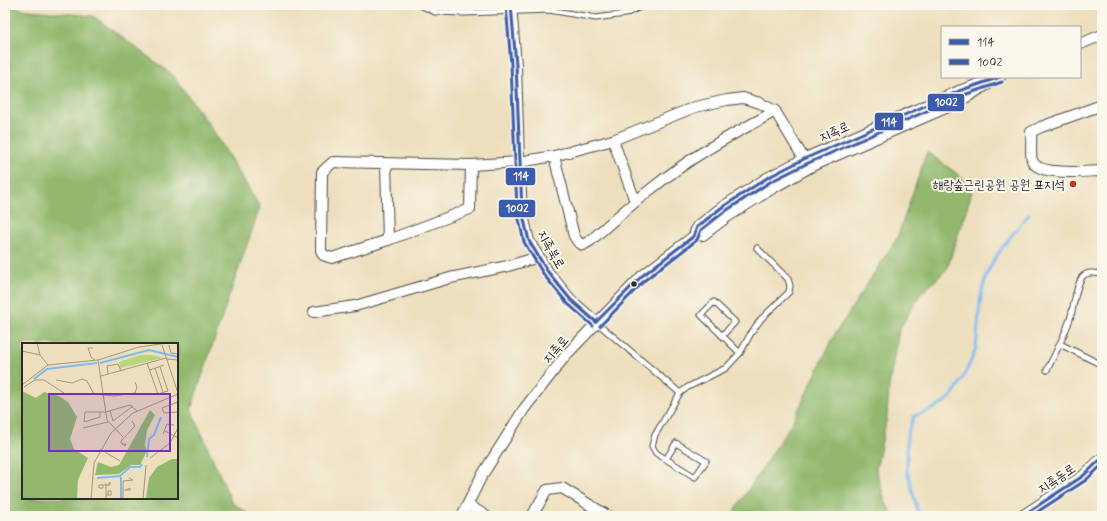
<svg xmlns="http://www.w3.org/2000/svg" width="1107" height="521" font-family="Mynerve,'Poor Story',sans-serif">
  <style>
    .forest { fill: #91b86d; stroke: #5e724c; fill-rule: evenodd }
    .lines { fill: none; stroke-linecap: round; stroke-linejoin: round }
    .stream { stroke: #7dbaf0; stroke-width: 3 }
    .lane-casing { stroke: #484641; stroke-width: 7 }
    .street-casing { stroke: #484641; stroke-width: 12 }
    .lane { stroke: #fff; stroke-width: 5 }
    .street { stroke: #fff; stroke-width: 10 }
    .bus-1-casing { stroke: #fbf7ec; stroke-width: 6 }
    .bus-2-casing { stroke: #fbf7ec; stroke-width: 6 }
    .bus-1 { stroke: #3d5bab; stroke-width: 3 }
    .bus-2 { stroke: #3d5bab; stroke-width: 3 }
    .poi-dot { fill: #c8321e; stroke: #fbf7ec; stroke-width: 1.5 }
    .bus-dot { fill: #2b2b2b; stroke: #fbf7ec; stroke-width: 1.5 }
    .labels { text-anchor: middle; stroke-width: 4; stroke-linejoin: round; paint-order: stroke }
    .street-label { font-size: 13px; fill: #2b2b2b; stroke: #fbf7ec }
    .poi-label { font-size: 13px; fill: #2b2b2b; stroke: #fbf7ec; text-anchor: end }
    .inset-river { fill: none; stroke: #7dbaf0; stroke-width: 2 }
    .inset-road { fill: none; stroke: #9f9783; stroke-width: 1 }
    .view { fill: #7b2cbf; fill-opacity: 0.15; stroke: #7b2cbf; stroke-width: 2 }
    .inset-edge { fill: none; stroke: #2b2b2b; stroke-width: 2 }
    .line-badge { stroke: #fbf7ec; stroke-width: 1.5 }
    .badge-label { font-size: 11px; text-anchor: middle; font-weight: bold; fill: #fff }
  </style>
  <rect width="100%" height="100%" fill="#fbf7ec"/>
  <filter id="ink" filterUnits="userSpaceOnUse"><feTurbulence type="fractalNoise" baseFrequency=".025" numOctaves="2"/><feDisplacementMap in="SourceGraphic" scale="8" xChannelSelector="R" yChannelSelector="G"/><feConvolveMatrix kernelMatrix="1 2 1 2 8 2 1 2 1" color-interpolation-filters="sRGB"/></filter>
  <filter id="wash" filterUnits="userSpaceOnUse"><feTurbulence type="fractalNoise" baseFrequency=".012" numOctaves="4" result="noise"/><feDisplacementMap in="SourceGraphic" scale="16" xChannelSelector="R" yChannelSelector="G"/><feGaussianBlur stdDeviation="0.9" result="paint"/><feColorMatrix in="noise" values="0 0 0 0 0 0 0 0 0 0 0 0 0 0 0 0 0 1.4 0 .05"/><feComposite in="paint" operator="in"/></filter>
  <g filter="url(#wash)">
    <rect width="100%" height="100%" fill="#eddfbd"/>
    <g class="forest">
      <path d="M5 5H11L20 9 93 16 173 75 214 132 260 207 226 305 191 409 232 503 252 516H5ZM23 344H177V498H23Z"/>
      <polygon points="927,152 959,175 972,192 947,269 919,296 899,330 889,386 887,417 876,470 885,501 893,516 731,516 792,423 835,334 897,238"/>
    </g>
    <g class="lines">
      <path class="stream" d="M919 516 907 470V436L914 416C946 406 955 398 968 367 971 361 975 354 976 347 979 323 978 297 987 274 996 252 1014 233 1029 214"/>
    </g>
  </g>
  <g filter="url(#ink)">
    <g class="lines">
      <defs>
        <g id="lane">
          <polyline points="420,5 435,12 464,13 549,10 596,18 625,14 644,5"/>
          <polyline points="596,322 680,393"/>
          <polyline points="722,336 735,322 714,302 701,315 740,353"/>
          <polyline points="1060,344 1102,365"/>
          <path d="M1047 370C1055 354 1064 337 1070 319 1074 307 1075 288 1082 277 1087 271 1095 273 1102 274"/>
          <polyline points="666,459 676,443 706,461 695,477 656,453 652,446 655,435 680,393 688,387 726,368 740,353 751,333 761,319 789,292 790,286 788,279 757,248"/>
        </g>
        <g id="street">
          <polyline points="511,5 516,65 519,162 522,211 529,241 548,272 571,300 596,322"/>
          <polyline points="1080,44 1102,35"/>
          <path d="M1102 105 1041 127 1031 132C1032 139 1030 155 1032 160 1037 177 1087 171 1102 171"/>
          <polyline points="613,140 635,201"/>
          <path d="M554 156 574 236 578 242 583 245 590 241C627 208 665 175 708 149 730 135 753 124 775 111"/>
          <polyline points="386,164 388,240"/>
          <polyline points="471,165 470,209 388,240 332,258 323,255 321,250 322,172 333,162 471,165 519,162 554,156 613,140 695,107 727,100 743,98 760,103 775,111 804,159"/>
          <polyline points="694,236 697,227 721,208 767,178 810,156 959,91 982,83"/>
          <polyline points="314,312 355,306 450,278 508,266 539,257"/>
          <polyline points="468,505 486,516"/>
          <polyline points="462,516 481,477 524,409 566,355 642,276 694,236 703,235 727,217 773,188 814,165 955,104 1000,77"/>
          <polyline points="532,516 547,490 562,488 608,516"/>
          <polyline points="1022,516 1083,476 1102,458"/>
        </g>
      </defs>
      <use href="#lane" class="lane-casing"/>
      <use href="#street" class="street-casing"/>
      <use href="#lane" class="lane"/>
      <use href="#street" class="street"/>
      <defs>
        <g id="bus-1">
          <polyline points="511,5 516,65 522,211 529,241 548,272 571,300 596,322"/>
          <polyline points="596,322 642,276 694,236 697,227 721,208 767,178 804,159 959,91 1000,77"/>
          <polyline points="1022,516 1083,476 1102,458"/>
        </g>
        <g id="bus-2">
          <polyline points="506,5 511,65 517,211 524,242 544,275 567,303 593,326"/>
          <polyline points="600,326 645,280 697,240 701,230 724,212 770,182 806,164 961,96 1002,82"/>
          <polyline points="1031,516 1086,480 1102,465"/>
        </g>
      </defs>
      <use href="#bus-1" class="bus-1-casing"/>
      <use href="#bus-2" class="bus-2-casing"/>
      <use href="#bus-1" class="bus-1"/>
      <use href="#bus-2" class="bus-2"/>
    </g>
  </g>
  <circle class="poi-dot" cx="1073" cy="184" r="4"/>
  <circle class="bus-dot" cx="634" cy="284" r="3.5"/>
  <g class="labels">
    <g class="street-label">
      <text transform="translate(834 131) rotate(-24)" y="5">지족로</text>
      <text transform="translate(552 249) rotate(61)" y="5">지족북로</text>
      <text transform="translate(555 349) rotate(-50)" y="5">지족로</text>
      <text transform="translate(1056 478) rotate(-34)" y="5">지족동로</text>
    </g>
    <g class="poi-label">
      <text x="1065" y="189">해랑숲근린공원 공원 표지석</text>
    </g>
  </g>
  <g transform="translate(22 343)">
    <rect width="156" height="156" fill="#eddfbd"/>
    <path d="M118 12H129L141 15 98 25 97 19Z" fill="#b7d77e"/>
    <path d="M0 48 14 55 22 49 37 53 46 59 55 74 48 96 52 106 66 115 56 137 55 156H0ZM128 67 133 72 125 87 123 102 125 108 118 122H109L97 131 73 132 76 119 89 124 97 122ZM150 116H156V156H124L127 135 135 124Z" fill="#91b86d"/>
    <path class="inset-river" d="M78 20 127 7 156 14M12 36 25 26 75 20M125 114 127 96 132 92 139 74M99 134V155M75 135 98 133 108 124H118L120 121"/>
    <path class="inset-road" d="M15 0 18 12M140 2 156 50M147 2 149 10 156 11M71 5H66L69 14 73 17M0 8 18 12 26 22M144 16 156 17M76 17 85 77 101 94M125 20 136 51 146 48 138 24M133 25 141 49M128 27 142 22M86 31 85 23 96 21 99 28M79 33 144 15M34 37 50 40 60 36 65 38 72 51 92 53 113 50 115 44 113 39M0 42 26 22 76 17 117 4 146 0M2 44 13 37H22L42 50M156 59 140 65 142 70 156 69M88 68 91 78 111 63M78 69V74L62 79 63 69H84L108 62 115 68M61 85 86 79M143 88 156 95M141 91 145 81 152 82M100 101H104L103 103 99 100V98L113 83 110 78M78 106 98 118M128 115 148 100 156 85M84 140V156M81 142V145H77V142H88V139L86 142M101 147H108V145L104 147M84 152H89V148H86V152M69 156 72 120 89 90 111 70 156 51M101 156V138L111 137 107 135M121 156 124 122"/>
    <path class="view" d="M27 51H148V108H27Z"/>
    <rect width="156" height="156" class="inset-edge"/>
  </g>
  <g class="line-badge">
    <rect x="927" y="93" width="38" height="19" rx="4" fill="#3d5bab"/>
    <rect x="874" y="112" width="30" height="19" rx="4" fill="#3d5bab"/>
    <rect x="505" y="167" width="31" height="19" rx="4" fill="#3d5bab"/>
    <rect x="498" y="199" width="38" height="19" rx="4" fill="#3d5bab"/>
  </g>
  <g class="badge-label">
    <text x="946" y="106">1002</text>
    <text x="889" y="126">114</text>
    <text x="521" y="180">114</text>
    <text x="517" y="212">1002</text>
  </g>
  <rect width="1107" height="521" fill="none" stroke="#fbf7ec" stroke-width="20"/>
  <rect x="941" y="26" width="140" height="52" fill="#fbf7ec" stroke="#a8a59f"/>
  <rect x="949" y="39" width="20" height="6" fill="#3d5bab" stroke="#a8a59f"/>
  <text x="977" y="46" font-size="12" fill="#2b2b2b">114</text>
  <rect x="949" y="59" width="20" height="6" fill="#3d5bab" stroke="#a8a59f"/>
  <text x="977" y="66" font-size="12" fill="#2b2b2b">1002</text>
</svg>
